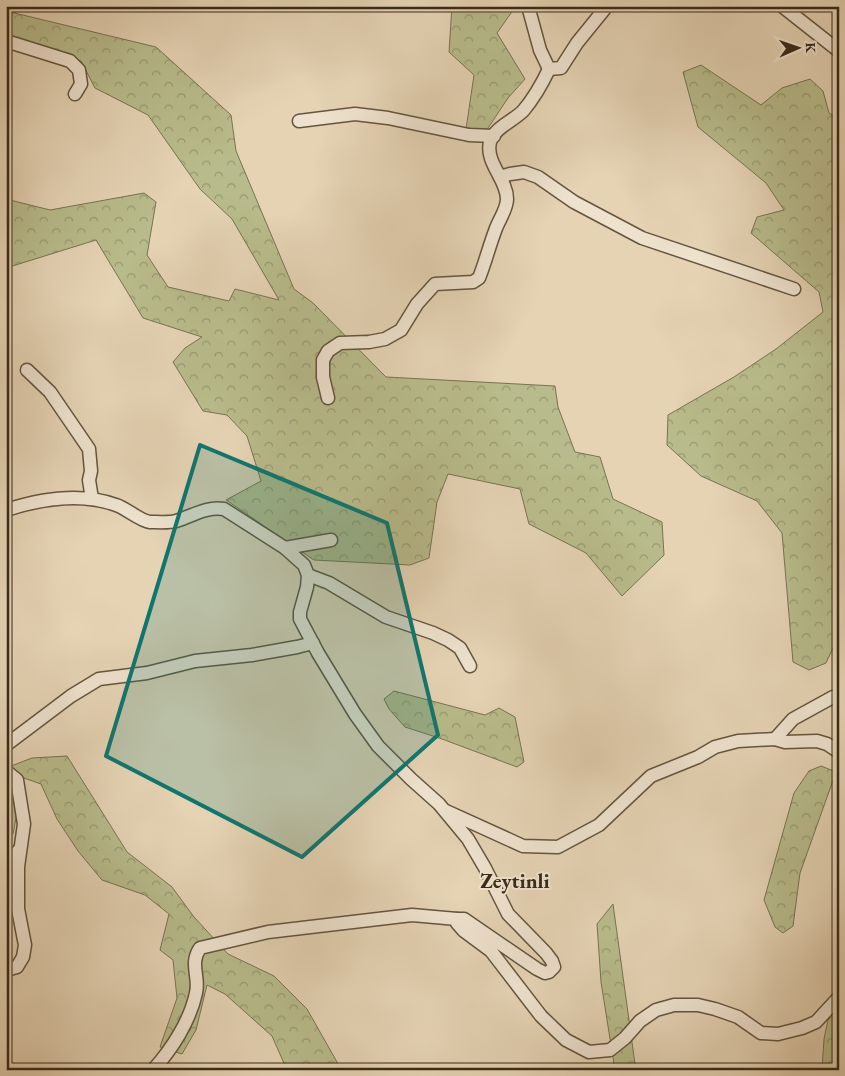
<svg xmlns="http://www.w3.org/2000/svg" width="845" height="1076" font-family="'EB Garamond',serif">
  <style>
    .forest { fill: url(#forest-crowns); stroke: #787352 }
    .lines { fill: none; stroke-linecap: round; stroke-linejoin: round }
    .minor-casing { stroke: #64553f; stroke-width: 15 }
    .minor { stroke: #eee2ce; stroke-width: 12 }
    .marked { fill: #0f766e; fill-opacity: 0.2; stroke: #0f766e; stroke-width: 4; stroke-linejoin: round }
    .labels { text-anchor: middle; stroke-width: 4; stroke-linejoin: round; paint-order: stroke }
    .district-label { font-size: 21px; font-weight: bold; fill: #392b18; stroke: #eee2ce }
  </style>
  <defs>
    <pattern id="forest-crowns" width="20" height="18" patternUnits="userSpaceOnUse" patternTransform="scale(1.25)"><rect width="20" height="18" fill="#b8bb8b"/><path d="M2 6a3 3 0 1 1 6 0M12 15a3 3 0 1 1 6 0" fill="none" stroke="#979871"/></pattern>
  </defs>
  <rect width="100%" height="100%" fill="#e5d3b4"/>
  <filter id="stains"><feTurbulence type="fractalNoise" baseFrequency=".004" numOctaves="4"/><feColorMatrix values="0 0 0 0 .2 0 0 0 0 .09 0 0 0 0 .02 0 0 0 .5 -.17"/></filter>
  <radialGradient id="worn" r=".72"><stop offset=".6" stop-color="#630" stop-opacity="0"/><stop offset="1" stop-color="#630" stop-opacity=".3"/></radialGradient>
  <g class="forest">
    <polygon points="452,6 516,6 497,33 525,79 508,98 486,131 466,129 474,75 449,52"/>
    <polygon points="6,11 156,47 231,115 236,151 294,289 313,303 386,377 555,386 558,407 575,452 600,457 613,499 662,522 664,555 622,596 586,553 529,524 520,489 448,474 437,502 429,558 410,565 314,560 226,500 261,481 247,436 227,415 203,411 173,362 185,348 202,337 143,318 96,240 6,268 6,199 50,210 144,193 156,202 147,255 168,287 229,301 235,289 279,300 232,219 200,189 148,115 95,88 81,61 6,40"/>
    <polygon points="701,65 761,105 782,88 810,79 823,91 829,113 839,120 839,635 826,663 809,670 793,662 782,533 757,501 701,476 667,445 668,415 734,377 776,349 823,312 819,292 751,233 757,217 784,210 766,183 698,127 683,72"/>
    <polygon points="394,691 485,715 499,708 515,717 524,762 517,767 442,739 405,727 389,709 384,699"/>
    <polygon points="67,756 127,852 172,887 194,917 228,954 274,976 307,1009 337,1062 338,1070 287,1070 272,1036 225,994 207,985 196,1030 182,1054 160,1047 177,998 173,960 160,950 169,914 145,895 102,880 78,851 57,819 41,784 24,778 12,786 16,818 13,834 6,839 6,768 32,758"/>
    <polygon points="821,766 836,772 800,873 793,926 783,933 775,927 764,900 794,793 809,771"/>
    <polygon points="613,904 635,1064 633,1070 606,1070 614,1064 601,982 597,924"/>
    <polygon points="839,1011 839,1070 822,1070 824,1039 828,1020"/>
  </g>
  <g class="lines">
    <defs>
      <g id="minor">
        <polyline points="528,6 540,50 549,69 561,68 577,43 607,6"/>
        <polyline points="782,6 839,51"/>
        <polyline points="6,8 12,6"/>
        <polyline points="6,41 70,61 79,70 81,84 75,94"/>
        <polyline points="299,121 355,114 388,118 469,135 494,136"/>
        <polyline points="500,177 510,174 524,172 538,177 574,202 642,238 794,289"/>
        <polyline points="27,370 50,392 89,449 91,471 89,480 92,499"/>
        <path d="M328 398 323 377V360L328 351 340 343 369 342 385 339 401 330 417 304 435 284 473 282 479 278C485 263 489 247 495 231 498 221 507 210 507 199 507 179 485 163 490 142 494 128 513 121 523 111 534 98 542 84 549 69"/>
        <path d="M6 510C40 499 81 492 116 505 126 508 140 521 150 522 157 522 169 523 176 521 192 516 207 506 224 509L285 548 304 565 308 575 307 587 300 612V619L318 653 355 714 378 746 411 779 439 804 468 839 485 868 508 914 546 953 552 961 554 967 549 972 545 973 537 969 464 919H457V923L464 931 491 951 541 1016 566 1040 589 1052 610 1050 625 1038 640 1021 656 1010 674 1005H698L715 1009 738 1017 761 1033 778 1034 802 1028 816 1022 839 997"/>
        <polyline points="285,548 331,540"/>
        <polyline points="308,575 329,583 386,617 433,633 448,640 460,648 470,666"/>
        <polyline points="775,739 793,719 833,697 839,695"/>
        <polyline points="6,745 71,696 99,679 147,673 195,661 252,655 297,647 313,643"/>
        <polyline points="6,771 17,780 24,824 18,867 18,909 25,945 23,957 17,967 6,970"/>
        <polyline points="446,811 523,846 558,847 599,825 651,776 698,757 715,747 738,741 775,739 785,742 817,741 827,744 839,752"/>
        <polyline points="6,869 18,851"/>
        <path d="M153 1070C172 1049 190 1021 196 993 200 977 189 964 200 948L268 932 412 915 457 919"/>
      </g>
    </defs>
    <use href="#minor" class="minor-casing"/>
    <use href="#minor" class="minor"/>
  </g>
  <path class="marked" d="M200 445 387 523 438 735 302 857 106 756Z"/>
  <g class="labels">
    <g class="district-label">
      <text x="515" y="888">Zeytinli</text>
    </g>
  </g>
  <rect width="845" height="1076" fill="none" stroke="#e5d3b4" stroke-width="25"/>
  <rect x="8" y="8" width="830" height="1061" fill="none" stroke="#392b18" stroke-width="2.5"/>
  <rect x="12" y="12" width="820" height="1051" fill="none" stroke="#392b18"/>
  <g transform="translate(798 48) rotate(88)" stroke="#eee2ce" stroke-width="4" paint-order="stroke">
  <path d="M0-4L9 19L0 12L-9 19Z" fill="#392b18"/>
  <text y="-8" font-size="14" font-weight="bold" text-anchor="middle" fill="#392b18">K</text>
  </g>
  <rect width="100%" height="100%" filter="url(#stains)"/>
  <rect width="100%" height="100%" fill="url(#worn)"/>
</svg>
